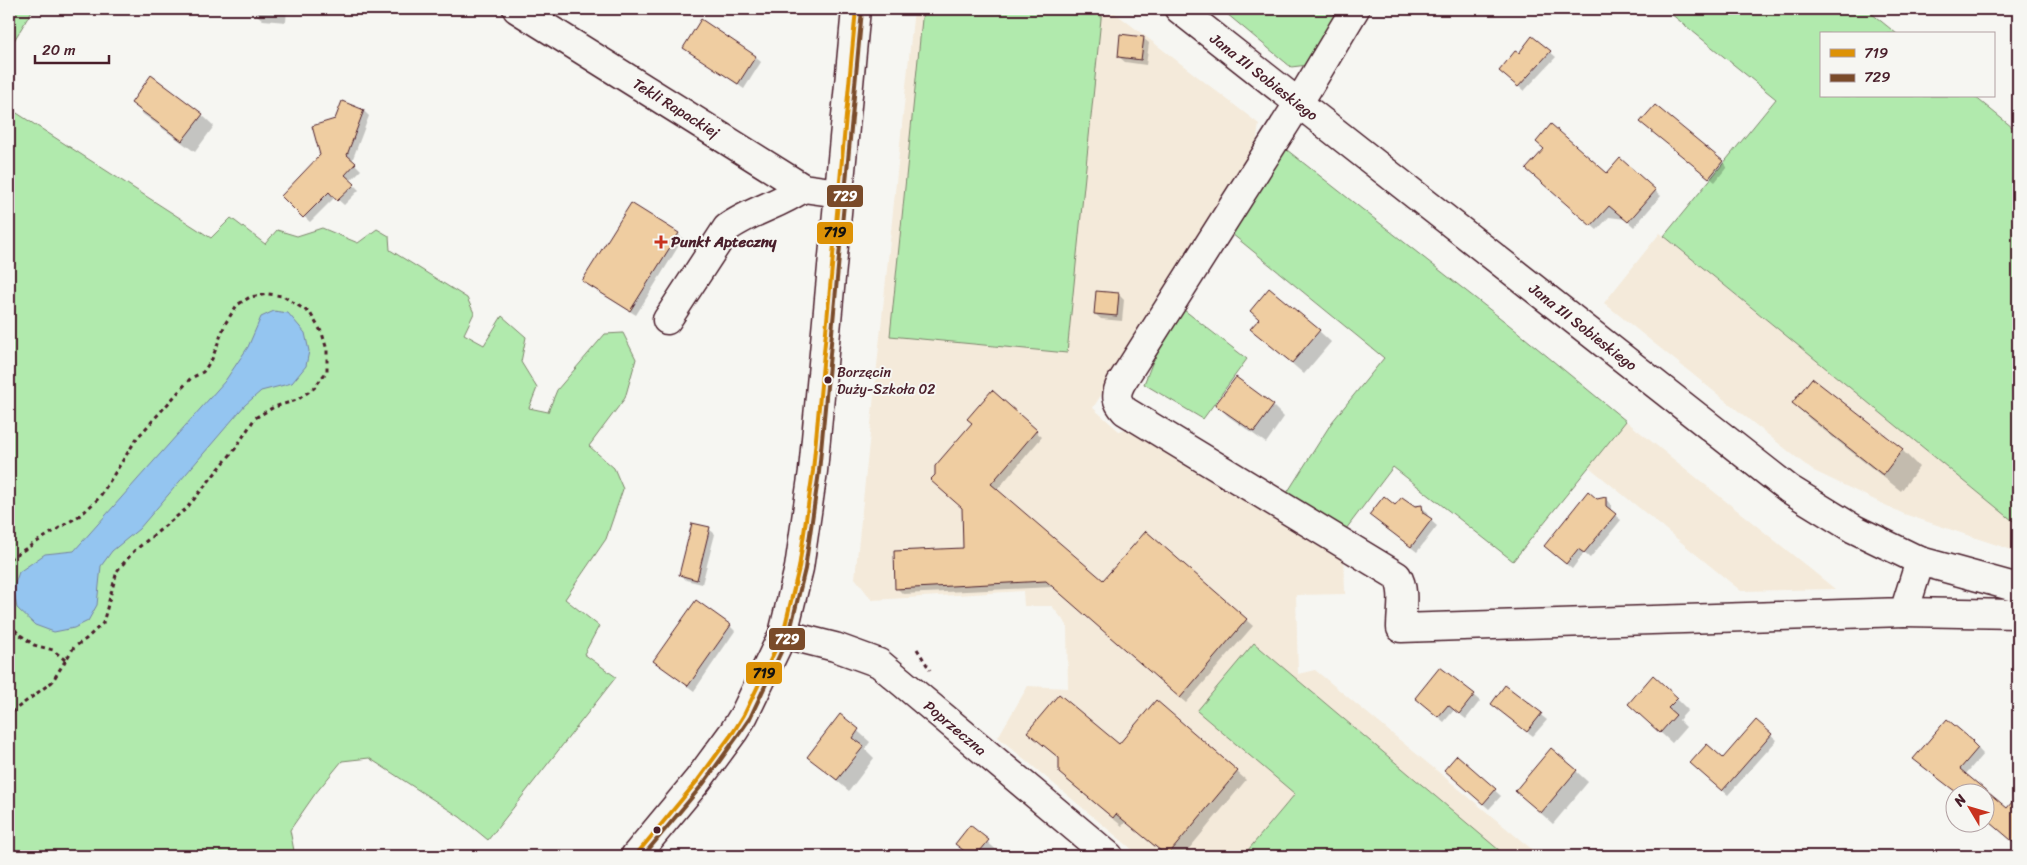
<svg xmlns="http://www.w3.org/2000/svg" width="2027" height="865" font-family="Sriracha,sans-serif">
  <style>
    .built { fill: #f4eada }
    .green { fill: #b1eaad; stroke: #7e846c }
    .water { fill: #94c5f0; stroke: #7683a1 }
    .shadow { fill: #0003 }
    .building { fill: #efcda1; stroke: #4a1f2b }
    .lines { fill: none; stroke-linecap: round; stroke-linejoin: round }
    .minor-casing { stroke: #4a1f2b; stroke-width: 31 }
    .major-casing { stroke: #4a1f2b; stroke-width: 31 }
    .path { stroke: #4a1f2b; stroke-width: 3; stroke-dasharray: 4 4; stroke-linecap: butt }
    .minor { stroke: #f6f6f2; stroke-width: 28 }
    .major { stroke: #f6f6f2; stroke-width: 28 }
    .bus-1-casing { stroke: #f6f6f2; stroke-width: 8 }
    .bus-2-casing { stroke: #f6f6f2; stroke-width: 8 }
    .bus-1 { stroke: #dd9206; stroke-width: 4 }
    .bus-2 { stroke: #7a4b2a; stroke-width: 4 }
    .poi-dot { fill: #c8321e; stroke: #f6f6f2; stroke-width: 2 }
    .bus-dot { fill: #4a1f2b; stroke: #f6f6f2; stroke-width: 2 }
    .labels { text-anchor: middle; stroke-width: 4; stroke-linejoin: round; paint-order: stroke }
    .bus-label { font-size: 14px; fill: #4a1f2b; stroke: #f6f6f2; text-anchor: start }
    .street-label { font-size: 15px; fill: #4a1f2b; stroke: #f6f6f2 }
    .poi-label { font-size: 15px; font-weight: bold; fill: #4a1f2b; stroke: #f6f6f2; text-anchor: start }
    .line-badge { stroke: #f6f6f2; stroke-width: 2 }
    .badge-label { font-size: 14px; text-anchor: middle; font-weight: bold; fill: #fff }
    .pale-badge-label { font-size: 14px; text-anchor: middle; font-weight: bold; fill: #111 }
  </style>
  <rect width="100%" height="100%" fill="#f6f6f2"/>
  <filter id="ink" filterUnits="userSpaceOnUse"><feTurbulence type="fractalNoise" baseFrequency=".02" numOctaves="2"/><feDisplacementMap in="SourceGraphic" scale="10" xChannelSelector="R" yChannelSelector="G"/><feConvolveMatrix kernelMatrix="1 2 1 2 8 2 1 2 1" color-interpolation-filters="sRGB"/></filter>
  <g filter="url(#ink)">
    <g class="built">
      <polygon points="914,9 1110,9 1259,124 1256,145 1093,408 1119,431 1129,428 1344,555 1345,594 1296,595 1298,674 1315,670 1540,856 1140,856 998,737 1028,686 1068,688 1067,625 1052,606 1024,606 1023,591 872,600 855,578"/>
      <polygon points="1660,233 2018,525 2018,552 1904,514 1812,470 1604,303"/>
      <polygon points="1626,421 1835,589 1741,591 1589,467"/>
    </g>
    <g class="green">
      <polygon points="9,9 33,9 9,49"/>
      <polygon points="923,9 1102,9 1067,353 890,336"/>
      <polygon points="1221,9 1343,9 1308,65 1291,67"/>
      <polygon points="1665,9 1866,9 1897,34 1821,34 1821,96 1974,96 2018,132 2018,525 1664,236 1776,99"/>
      <polygon points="9,108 211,238 231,218 265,244 277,230 297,236 322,228 358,243 377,229 389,236 390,250 467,298 474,313 464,334 484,345 502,316 526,337 521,362 537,388 529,408 548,412 557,390 605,334 623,333 636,359 625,398 589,446 614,468 623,489 606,539 565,599 599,626 584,654 616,677 488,840 460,817 369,758 342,761 315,794 290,830 295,856 9,856"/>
      <polygon points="1287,150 1508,324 1626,421 1513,561 1393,467 1346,529 1287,493 1332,422 1384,358 1232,234 1281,155"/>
      <polygon points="1184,310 1247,359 1203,419 1144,384 1153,361"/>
      <polygon points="1254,643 1506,856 1243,856 1295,794 1197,711"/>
    </g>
    <polygon class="water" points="274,311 288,313 305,333 309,351 306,366 292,383 261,391 245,405 139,529 112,551 101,566 97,605 88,621 74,628 54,632 35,625 17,608 13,589 19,572 45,554 74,551 225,381 248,347 261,317"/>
    <g class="shadow">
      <polygon points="258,9 287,9 286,22 263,20 257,15"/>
      <polygon points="1553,9 1564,9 1559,14"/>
      <polygon points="1614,9 1628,9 1622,16"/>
      <polygon points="1143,38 1149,43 1146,65 1125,62 1119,57"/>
      <polygon points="684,47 755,57 761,62 744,89"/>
      <polygon points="1550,52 1556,57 1524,91 1506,76 1519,55"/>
      <polygon points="132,103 202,115 214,126 195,152 144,115"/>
      <polygon points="364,111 369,116 352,161 361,170 350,181 359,190 344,205 335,197 310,222 282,196"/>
      <polygon points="1647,127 1722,161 1727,167 1715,182"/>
      <polygon points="1545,149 1607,175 1620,160 1661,196 1634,227 1625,219 1609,217 1597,230 1533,175"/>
      <polygon points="678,234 683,239 636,315 589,286 584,281"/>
      <polygon points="1118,294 1124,300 1122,321 1101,319 1095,314"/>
      <polygon points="1252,329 1319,331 1331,342 1304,374"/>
      <polygon points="1812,380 1902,450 1919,467 1901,491 1811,420 1793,403"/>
      <polygon points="992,392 1042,437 997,490 1103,582 1146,532 1253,626 1186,703 1053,587 903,594 897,588 964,549 973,423"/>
      <polygon points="1217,405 1273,406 1284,417 1266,443 1228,416"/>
      <polygon points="1606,498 1611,504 1611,512 1621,520 1590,558 1584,553 1572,569 1551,552 1597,500"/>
      <polygon points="1396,506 1422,507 1427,512 1428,518 1437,526 1417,552 1370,515"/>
      <polygon points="709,529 715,534 702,584 686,580 680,574"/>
      <polygon points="730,626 735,631 694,691 654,661"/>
      <polygon points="1441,668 1480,701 1466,719 1454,710 1444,722 1416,698"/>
      <polygon points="1506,687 1547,720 1533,736 1498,709"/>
      <polygon points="1677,699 1688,710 1679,720 1686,727 1672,743 1641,715"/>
      <polygon points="841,716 870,742 865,749 874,758 849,791 809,757"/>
      <polygon points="1756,722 1777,740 1728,795 1697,769 1723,760"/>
      <polygon points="1037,740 1119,746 1237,772 1246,780 1183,856 1166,856 1126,822 1122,826 1069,782 1060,773 1060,759"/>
      <polygon points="1972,742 1983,754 1965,775 2007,810 2018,797 2018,845 1984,816 1984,792 1957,792 1920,764"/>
      <polygon points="1457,757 1501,796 1489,809 1451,776"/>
      <polygon points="1576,771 1588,782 1553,824 1516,791"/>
      <polygon points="970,827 1000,853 997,856 970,856 957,843"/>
      <polygon points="481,852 486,856 477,856"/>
    </g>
    <g class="building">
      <polygon points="701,19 756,56 738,84 683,48"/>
      <polygon points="1120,34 1144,37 1141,60 1118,57"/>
      <polygon points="1532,36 1551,51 1518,87 1499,71 1515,51 1519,53"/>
      <polygon points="151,75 203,114 182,141 131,103"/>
      <polygon points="342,101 364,110 347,155 356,163 345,175 355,184 337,201 329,192 303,218 281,196 320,155 312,126 335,119"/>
      <polygon points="1655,105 1723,161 1709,178 1640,122"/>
      <polygon points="1551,124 1607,173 1620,158 1656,190 1628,222 1609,206 1591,226 1526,169 1544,149 1536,142"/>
      <polygon points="631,203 679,233 630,311 582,281"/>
      <polygon points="1269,288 1320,330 1292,363 1250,329 1259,319 1250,311"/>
      <polygon points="1096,291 1119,293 1117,316 1094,314"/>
      <polygon points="1236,377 1274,405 1254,432 1215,405"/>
      <polygon points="1812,378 1903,449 1883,475 1792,403"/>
      <polygon points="992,390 1037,430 991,484 1103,580 1146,531 1247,619 1180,698 1046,581 895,589 894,551 963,548 962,508 930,480 935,475 935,466 972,423 967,419"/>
      <polygon points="1588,491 1597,499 1606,497 1606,506 1616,514 1584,553 1578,549 1566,564 1544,546"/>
      <polygon points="1384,496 1395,505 1402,497 1415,506 1422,505 1423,513 1432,519 1411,547 1369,515"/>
      <polygon points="692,523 710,527 697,580 679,575"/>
      <polygon points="696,600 731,625 688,686 653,661"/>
      <polygon points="1440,667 1475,694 1459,714 1448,705 1438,717 1415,698"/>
      <polygon points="1653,675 1678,698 1668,708 1676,715 1660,733 1628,704"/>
      <polygon points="1505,685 1542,713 1527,732 1491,704"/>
      <polygon points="1059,694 1119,744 1156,700 1238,771 1167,856 1116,814 1113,818 1059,773 1059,758 1027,732"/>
      <polygon points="840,714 859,729 853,738 864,746 837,780 807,757"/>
      <polygon points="1947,719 1973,741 1972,742 1978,748 1960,769 2007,808 2018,795 2018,846 1984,817 1984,792 1956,792 1913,759"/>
      <polygon points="1756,720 1772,734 1722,791 1690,763 1707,744 1723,758"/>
      <polygon points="1551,748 1577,770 1541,813 1515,791"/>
      <polygon points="1457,755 1496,789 1483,804 1444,770"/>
      <polygon points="970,825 989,840 976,856 971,856 955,844"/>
    </g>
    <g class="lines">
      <defs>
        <g id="minor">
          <polyline points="517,9 803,188 839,193"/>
          <path d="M1355 9 1298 104 1121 383C1115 395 1116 401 1125 411L1397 576C1406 590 1401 611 1401 628L1904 612 1920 561"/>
          <path d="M667 320 727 228C750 211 779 205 803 188"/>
          <polyline points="1904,612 2018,614"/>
          <polyline points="783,634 835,647 879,663 1109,856"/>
        </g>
        <g id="major">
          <polyline points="1179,9 1789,489 1854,529 1920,561 2018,588"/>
          <polyline points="635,856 698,780 734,731 744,715 783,634 799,568 813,471 856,9"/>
        </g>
      </defs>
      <use href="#minor" class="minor-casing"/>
      <use href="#major" class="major-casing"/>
      <g class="path">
        <polyline points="9,559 82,514 99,498 137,438 191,378 203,372 212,359 225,324 237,305 250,297 268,294 283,296 310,313 322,333 327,350 327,371 314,388 297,400 274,407 255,418 235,449 186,509 134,551 117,571 103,623 86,639 74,647 52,682 9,714"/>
        <polyline points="9,624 19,634 34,645 53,650 65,660"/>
        <polyline points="917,649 930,670"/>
      </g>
      <use href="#minor" class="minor"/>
      <use href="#major" class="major"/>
      <defs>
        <polyline id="bus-1" points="635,856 698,780 734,731 744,715 783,634 799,568 813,471 856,9"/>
        <polyline id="bus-2" points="643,856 703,784 739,734 750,718 789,635 805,569 819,472 862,10"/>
      </defs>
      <use href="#bus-1" class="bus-1-casing"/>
      <use href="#bus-2" class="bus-2-casing"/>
      <use href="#bus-1" class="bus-1"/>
      <use href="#bus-2" class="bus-2"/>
    </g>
  </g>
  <path class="poi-dot" d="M658.5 234.5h5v5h5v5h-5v5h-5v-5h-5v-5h5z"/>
  <g class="bus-dot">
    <circle cx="828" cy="380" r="4.5"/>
    <circle cx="657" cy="830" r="4.5"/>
  </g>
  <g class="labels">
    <g class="bus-label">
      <text x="837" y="377">Borzęcin<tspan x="837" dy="17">Duży-Szkoła 02</tspan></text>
    </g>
    <g class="street-label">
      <text transform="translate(1264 77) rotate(38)" y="5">Jana III Sobieskiego</text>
      <text transform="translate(676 108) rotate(32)" y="5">Tekli Rapackiej</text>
      <text transform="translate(1583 327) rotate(38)" y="5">Jana III Sobieskiego</text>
      <text transform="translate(955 728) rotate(40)" y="5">Poprzeczna</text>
    </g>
    <g class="poi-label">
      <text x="671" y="247">Punkt Apteczny</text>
    </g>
  </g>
  <g class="line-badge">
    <rect x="826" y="184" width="38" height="24" rx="5" fill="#7a4b2a"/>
    <rect x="816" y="221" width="38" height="24" rx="5" fill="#dd9206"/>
    <rect x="768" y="627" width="38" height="24" rx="5" fill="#7a4b2a"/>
    <rect x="745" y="661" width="38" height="24" rx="5" fill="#dd9206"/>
  </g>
  <g class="badge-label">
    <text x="845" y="201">729</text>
    <text x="787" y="644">729</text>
  </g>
  <g class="pale-badge-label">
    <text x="835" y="237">719</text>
    <text x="764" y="678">719</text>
  </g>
  <rect width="2027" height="865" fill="none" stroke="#f6f6f2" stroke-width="30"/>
  <rect x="15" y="15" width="1997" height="835" fill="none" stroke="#4a1f2b" stroke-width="2" filter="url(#ink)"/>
  <rect x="1820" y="32" width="175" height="65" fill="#f6f6f2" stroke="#b1a0a2"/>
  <rect x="1830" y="49" width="25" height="8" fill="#dd9206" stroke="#b1a0a2"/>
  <text x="1864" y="58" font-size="15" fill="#4a1f2b">719</text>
  <rect x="1830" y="74" width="25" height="8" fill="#7a4b2a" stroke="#b1a0a2"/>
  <text x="1864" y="82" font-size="15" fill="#4a1f2b">729</text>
  <g transform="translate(1970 808) rotate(308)"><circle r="24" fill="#f6f6f2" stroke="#b1a0a2"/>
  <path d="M0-4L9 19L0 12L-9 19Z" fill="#c8321e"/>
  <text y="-8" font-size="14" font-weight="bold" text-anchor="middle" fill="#4a1f2b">N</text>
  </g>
  <path d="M35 55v8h74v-8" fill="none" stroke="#4a1f2b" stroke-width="2.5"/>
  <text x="42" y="55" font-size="15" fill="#4a1f2b" stroke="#f6f6f2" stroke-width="4" paint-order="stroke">20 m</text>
</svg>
